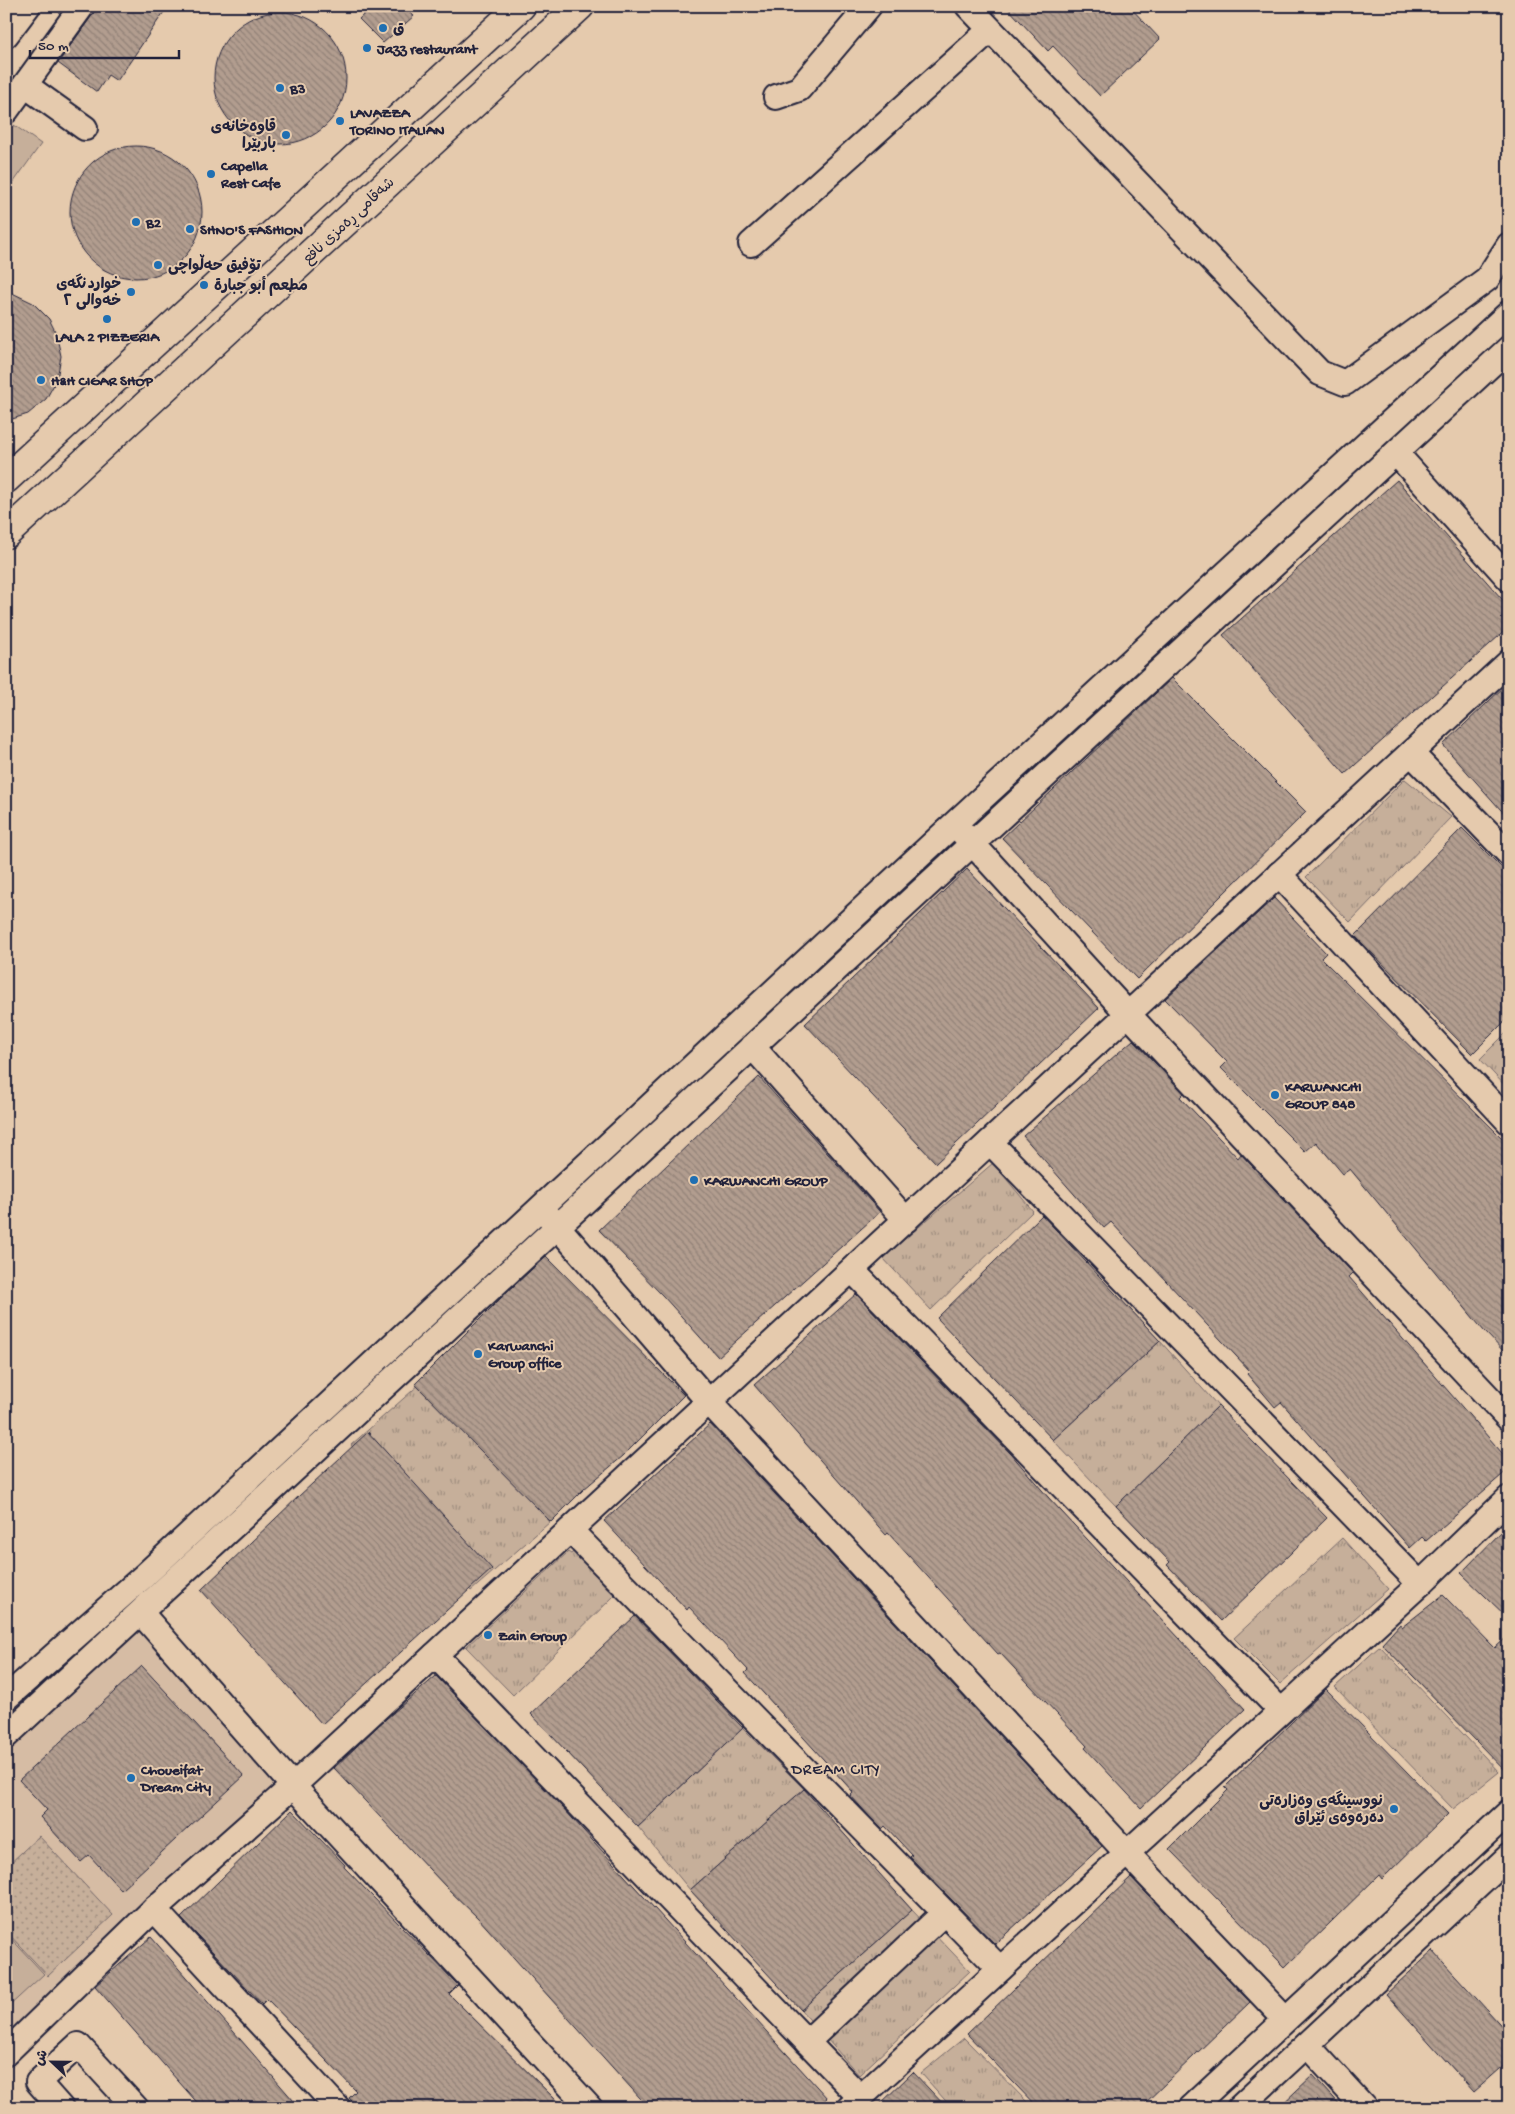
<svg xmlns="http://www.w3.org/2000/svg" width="1515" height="2114" font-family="'Gochi Hand','Playpen Sans Arabic',sans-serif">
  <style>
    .built { fill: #d6bca4 }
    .grass { fill: url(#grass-tufts); stroke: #74686a }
    .garden { fill: url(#garden-dots); stroke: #74686a }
    .pitch { fill: #c6af9a; stroke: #74686a }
    .building { fill: url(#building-back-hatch); stroke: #22223b }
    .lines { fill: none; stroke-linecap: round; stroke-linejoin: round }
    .minor-casing { stroke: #22223b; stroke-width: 28 }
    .major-casing { stroke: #22223b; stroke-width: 31 }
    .minor { stroke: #e5caad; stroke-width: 24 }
    .major { stroke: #e5caad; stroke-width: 28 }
    .poi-dot { fill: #1f6fb2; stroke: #e5caad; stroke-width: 2 }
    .labels { text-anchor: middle; stroke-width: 4; stroke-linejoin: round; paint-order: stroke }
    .poi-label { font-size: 15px; font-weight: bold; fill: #22223b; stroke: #e5caad; text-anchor: start }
    .street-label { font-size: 15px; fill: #22223b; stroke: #e5caad }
    .neighbourhood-label { font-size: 16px; letter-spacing: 1px; fill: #22223b; stroke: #e5caad }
  </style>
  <defs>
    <pattern id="grass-tufts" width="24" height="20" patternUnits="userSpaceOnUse" patternTransform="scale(1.25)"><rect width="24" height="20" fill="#c6af9a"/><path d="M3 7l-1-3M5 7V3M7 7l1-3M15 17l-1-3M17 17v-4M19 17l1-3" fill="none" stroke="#a08e7f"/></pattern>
    <pattern id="garden-dots" width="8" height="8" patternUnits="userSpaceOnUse" patternTransform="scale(1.25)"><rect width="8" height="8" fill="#c6af9a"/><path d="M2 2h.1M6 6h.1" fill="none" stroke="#a08e7f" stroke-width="1.8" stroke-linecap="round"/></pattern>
    <pattern id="building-back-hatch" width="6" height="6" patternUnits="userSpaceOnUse" patternTransform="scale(1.25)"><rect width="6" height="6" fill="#b29d8f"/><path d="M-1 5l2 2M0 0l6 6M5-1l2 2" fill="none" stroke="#908076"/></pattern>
  </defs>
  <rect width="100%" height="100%" fill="#e5caad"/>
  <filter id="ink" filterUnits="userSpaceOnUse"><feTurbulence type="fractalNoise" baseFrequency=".02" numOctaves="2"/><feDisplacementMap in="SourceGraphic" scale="10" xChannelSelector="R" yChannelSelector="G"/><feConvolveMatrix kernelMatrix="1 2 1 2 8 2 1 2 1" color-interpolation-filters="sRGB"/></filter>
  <g filter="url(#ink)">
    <polygon class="built" points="141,1613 293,1786 6,2054 6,1736"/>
    <g class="grass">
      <polygon points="1405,779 1451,817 1350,922 1306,877"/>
      <polygon points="1509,1030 1509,1090 1480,1059"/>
      <polygon points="993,1163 1033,1211 931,1310 883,1258"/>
      <polygon points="1160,1341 1218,1406 1116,1506 1053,1440"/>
      <polygon points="421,1383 550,1522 471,1591 351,1445"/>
      <polygon points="1342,1538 1388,1589 1280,1684 1234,1638"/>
      <polygon points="577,1549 606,1587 615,1595 513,1695 466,1647 568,1552 571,1554"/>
      <polygon points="1380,1646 1499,1772 1453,1809 1335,1687"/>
      <polygon points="743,1728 804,1789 690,1890 638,1827"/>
      <polygon points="912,1910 970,1971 859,2075 801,2010"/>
      <polygon points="964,2038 1033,2108 952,2108 921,2073"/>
    </g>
    <polygon class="garden" points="39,1836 113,1915 48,1976 6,1931 6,1867"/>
    <g class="pitch">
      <polygon points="14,125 41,144 6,193 6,136"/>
      <polygon points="6,1933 44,1974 6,2009"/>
    </g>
    <g class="building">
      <polygon points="96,6 168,6 117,81 108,75 97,92 58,63 93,14"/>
      <polygon points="373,6 400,6 414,16 383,43 359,19"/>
      <polygon points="1006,6 1129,6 1160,39 1100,96 1053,46 1048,51"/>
      <circle cx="280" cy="78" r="66"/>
      <circle cx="136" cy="212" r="66"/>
      <polygon points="6,290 33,303 49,319 56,333 61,356 57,379 46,399 28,414 6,421"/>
      <polygon points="1397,480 1509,607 1509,627 1345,774 1223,635"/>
      <polygon points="1172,678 1306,812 1137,979 1002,838"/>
      <polygon points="1509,682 1509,819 1443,745"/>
      <polygon points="1462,828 1509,875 1509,1017 1472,1054 1355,936"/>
      <polygon points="967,869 1099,1008 936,1163 805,1024"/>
      <polygon points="1274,898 1326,953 1321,958 1509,1145 1509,1357 1484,1331 1350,1169 1343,1174 1316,1142 1305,1152 1221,1068 1227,1062 1165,999"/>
      <polygon points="1133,1040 1184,1093 1180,1097 1238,1158 1241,1154 1353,1273 1349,1277 1509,1461 1509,1469 1426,1541 1422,1537 1410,1548 1281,1402 1275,1407 1247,1374 1250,1371 1111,1222 1104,1228 1023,1136"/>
      <polygon points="759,1077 880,1212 718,1357 663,1296 599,1230"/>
      <polygon points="1042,1215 1160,1341 1053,1440 937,1318"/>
      <polygon points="546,1256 684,1395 623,1456 584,1489 551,1522 415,1384 501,1298"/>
      <polygon points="856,1294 1011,1454 1048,1497 1245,1709 1141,1808 1085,1748 1087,1746 1000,1653 998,1654 888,1533 886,1535 754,1385"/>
      <polygon points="1218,1406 1327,1518 1221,1621 1167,1565 1170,1562 1116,1506"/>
      <polygon points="710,1424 1102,1846 995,1944 910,1857 912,1855 885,1826 882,1829 869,1816 850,1795 853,1792 745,1673 748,1670 689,1607 687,1610 604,1521"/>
      <polygon points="368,1432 492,1569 322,1724 201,1590 299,1496"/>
      <polygon points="1509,1524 1509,1619 1461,1573"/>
      <polygon points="1443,1595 1495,1648 1509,1635 1509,1775 1382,1644 1400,1624 1402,1627"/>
      <polygon points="635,1616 743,1728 638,1827 531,1714"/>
      <polygon points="142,1666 244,1776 121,1890 89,1855 81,1862 40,1817 47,1810 19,1780"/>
      <polygon points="436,1676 553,1797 827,2098 816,2108 649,2108 478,1918 446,1887 334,1768 379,1725"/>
      <polygon points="1326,1689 1448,1814 1382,1879 1379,1875 1285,1967 1169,1849 1228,1790 1225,1787"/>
      <polygon points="804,1789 912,1910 801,2010 690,1890"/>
      <polygon points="292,1810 345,1865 344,1867 458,1985 449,1994 564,2108 359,2108 349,2098 356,2091 267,1999 262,2004 181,1918"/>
      <polygon points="1131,1877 1250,2002 1140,2108 1038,2108 967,2034"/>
      <polygon points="151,1937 227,2024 300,2108 202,2108 171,2073 95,1986"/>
      <polygon points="1433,1951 1509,2034 1509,2061 1474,2092 1386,1994"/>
      <polygon points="913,2072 947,2108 876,2108"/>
      <polygon points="1313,2075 1343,2108 1278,2108"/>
    </g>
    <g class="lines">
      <defs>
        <g id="minor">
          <polyline points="968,6 1320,373 1345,383 1487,279 1509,245"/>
          <polyline points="6,35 28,6"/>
          <polyline points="25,85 85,128"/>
          <polyline points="776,97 799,89 869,6"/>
          <polyline points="6,111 82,6"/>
          <polyline points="751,244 990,30"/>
          <polyline points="1396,453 1509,579"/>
          <polyline points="1411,753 1509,854"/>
          <polyline points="961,831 1128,1014 1509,1419"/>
          <polyline points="1279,874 1509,1122"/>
          <polyline points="752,1046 906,1220"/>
          <polyline points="990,1142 1420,1584"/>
          <polyline points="546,1213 709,1402 1126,1852 1285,2019"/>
          <polyline points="852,1270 1281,1711"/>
          <polyline points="570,1530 1000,1969"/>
          <polyline points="141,1613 293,1786 590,2108"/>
          <polyline points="435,1655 860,2097"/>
          <polyline points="6,1698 144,1576 941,836 1509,313"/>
          <polyline points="6,1736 1509,348"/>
          <polyline points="154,1909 338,2108"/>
          <polyline points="807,2042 944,1913"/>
          <polyline points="1307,2045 1365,2108"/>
          <polyline points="6,2053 154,1909 293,1786 1509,662"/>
          <polyline points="61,2108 38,2082 78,2045 136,2108"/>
          <polyline points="849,2108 1420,1584 1509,1498"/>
          <polyline points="1191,2108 1509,1812"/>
          <polyline points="1239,2108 1509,1856"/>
        </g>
        <g id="major">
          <polyline points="6,479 521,6"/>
          <polyline points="6,534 580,6"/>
        </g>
      </defs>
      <use href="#minor" class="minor-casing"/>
      <use href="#major" class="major-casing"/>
      <use href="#minor" class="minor"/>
      <use href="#major" class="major"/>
    </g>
  </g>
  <g class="poi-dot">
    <circle cx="383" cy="28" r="5"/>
    <circle cx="367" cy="48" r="5"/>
    <circle cx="280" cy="88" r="5"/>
    <circle cx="340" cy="121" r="5"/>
    <circle cx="286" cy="135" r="5"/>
    <circle cx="211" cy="174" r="5"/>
    <circle cx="136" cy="222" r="5"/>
    <circle cx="190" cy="229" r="5"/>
    <circle cx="158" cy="265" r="5"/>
    <circle cx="204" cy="285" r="5"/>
    <circle cx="131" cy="292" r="5"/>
    <circle cx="107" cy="319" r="5"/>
    <circle cx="41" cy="380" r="5"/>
    <circle cx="1275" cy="1095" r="5"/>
    <circle cx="694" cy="1180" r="5"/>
    <circle cx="478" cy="1354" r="5"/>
    <circle cx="488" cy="1635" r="5"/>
    <circle cx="131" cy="1778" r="5"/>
    <circle cx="1394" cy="1809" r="5"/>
  </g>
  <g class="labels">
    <g class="poi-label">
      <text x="393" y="33">ق</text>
      <text x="377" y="53">Jazz restaurant</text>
      <text x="290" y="93">B3</text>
      <text x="350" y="117">LAVAZZA<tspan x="350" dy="17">TORINO ITALIAN</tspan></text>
      <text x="276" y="131" text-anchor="end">قاوەخانەی<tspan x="276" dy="17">باربێرا</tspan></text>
      <text x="221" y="170">Capella<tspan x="221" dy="17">Rest Cafe</tspan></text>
      <text x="146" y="227">B2</text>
      <text x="200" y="234">SHNO'S FASHION</text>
      <text x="168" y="270">تۆفیق ‌حەڵواچی</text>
      <text x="121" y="288" text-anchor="end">خواردنگەی<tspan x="121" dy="17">خەوالی ٢</tspan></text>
      <text x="214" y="290">مطعم أبو جبارة</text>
      <text x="107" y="341" text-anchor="middle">LALA 2 PIZZERIA</text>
      <text x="51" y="385">H&amp;H CIGAR SHOP</text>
      <text x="1285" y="1091">KARWANCHI<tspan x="1285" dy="17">GROUP 848</tspan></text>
      <text x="704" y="1185">KARWANCHI GROUP</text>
      <text x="488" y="1350">Karwanchi<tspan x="488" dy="17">Group office</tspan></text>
      <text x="498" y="1640">Zain Group</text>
      <text x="141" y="1774">Choueifat<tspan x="141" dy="17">Dream City</tspan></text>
      <text x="1384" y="1805" text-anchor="end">نووسینگەی وەزارەتی<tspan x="1384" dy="17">دەرەوەی ئێراق</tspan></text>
    </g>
    <g class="street-label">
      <text transform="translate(348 220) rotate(-43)" y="5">شەقامی ڕەمزی نافع</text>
    </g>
    <g class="neighbourhood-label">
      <text x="836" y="1774">DREAM CITY</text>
    </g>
  </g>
  <rect width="1515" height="2114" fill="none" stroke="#e5caad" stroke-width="25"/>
  <rect x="12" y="12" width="1490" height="2089" fill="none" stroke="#22223b" stroke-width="2" filter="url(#ink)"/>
  <g transform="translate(52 2062) rotate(292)" stroke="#e5caad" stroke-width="4" paint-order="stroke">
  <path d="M0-4L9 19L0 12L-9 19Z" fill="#22223b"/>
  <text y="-8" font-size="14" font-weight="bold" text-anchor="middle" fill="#22223b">ش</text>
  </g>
  <path d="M30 50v8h149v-8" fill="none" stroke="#22223b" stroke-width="2.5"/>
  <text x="38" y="50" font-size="15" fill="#22223b" stroke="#e5caad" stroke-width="4" paint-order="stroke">50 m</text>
</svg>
